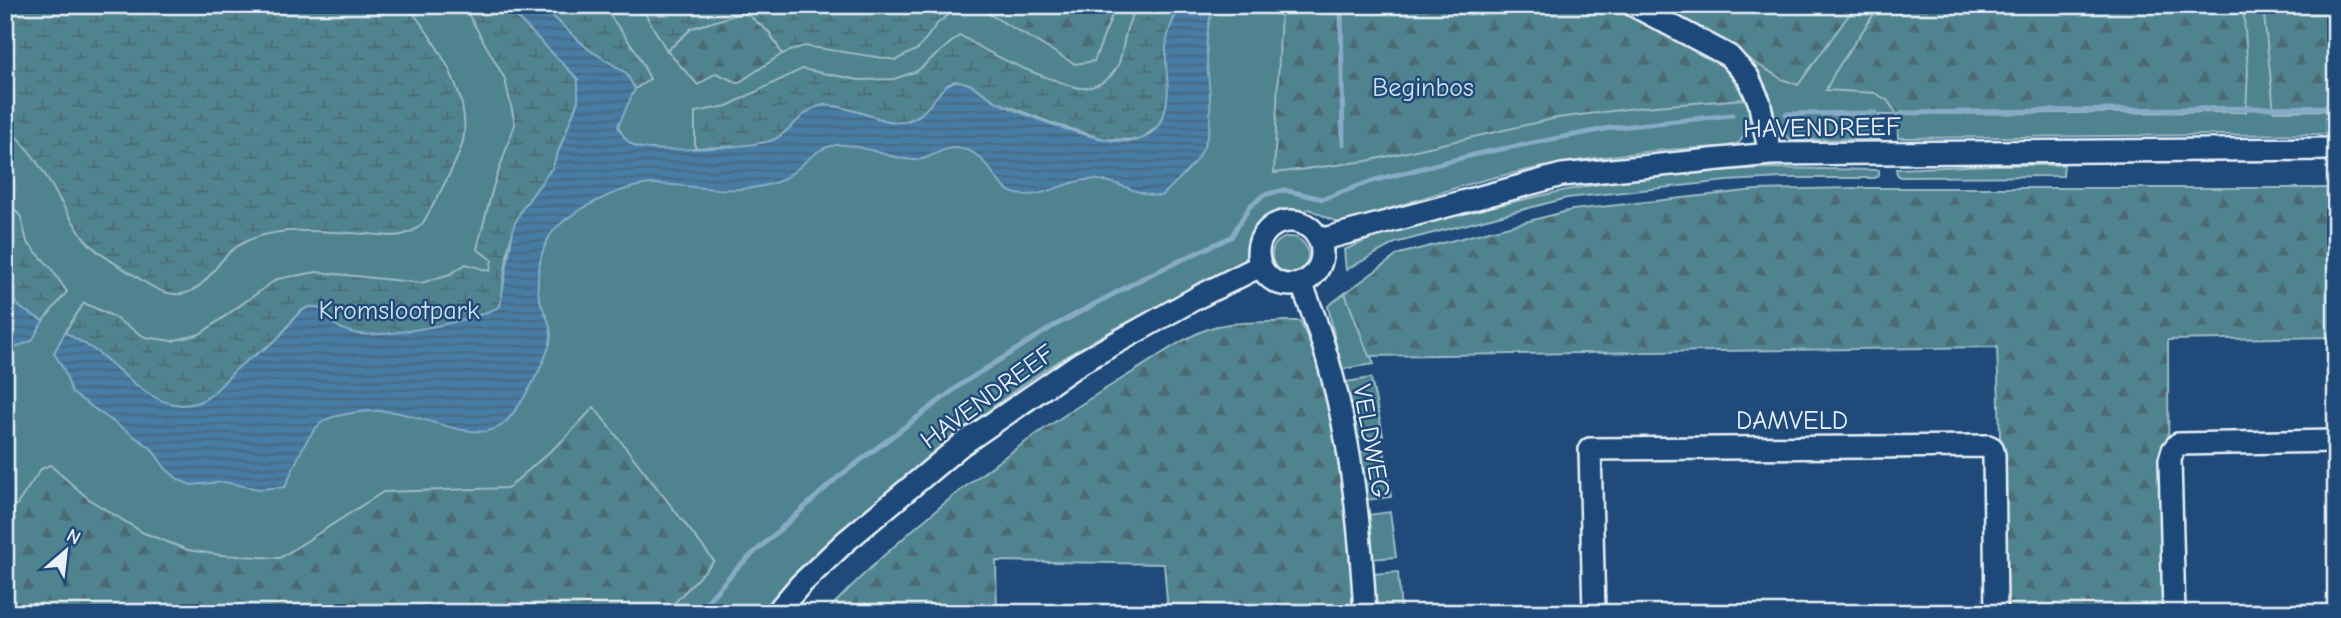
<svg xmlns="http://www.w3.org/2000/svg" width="2341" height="618" font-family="'Comic Neue',sans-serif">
<defs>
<pattern id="forest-firs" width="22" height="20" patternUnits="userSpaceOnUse" patternTransform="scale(1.75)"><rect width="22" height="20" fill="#50838f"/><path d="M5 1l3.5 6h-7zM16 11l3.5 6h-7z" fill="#4c6b73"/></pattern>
<pattern id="wetland-marsh" width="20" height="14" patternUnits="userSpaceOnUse" patternTransform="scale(1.75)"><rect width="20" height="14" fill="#50838f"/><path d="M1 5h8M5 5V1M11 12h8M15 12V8" fill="none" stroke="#4c6b73"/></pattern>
<pattern id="water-rules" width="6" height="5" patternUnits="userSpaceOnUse" patternTransform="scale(1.75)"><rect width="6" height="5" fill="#477ca4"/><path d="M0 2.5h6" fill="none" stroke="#47657c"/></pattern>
</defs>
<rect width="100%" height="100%" fill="#1f4a7a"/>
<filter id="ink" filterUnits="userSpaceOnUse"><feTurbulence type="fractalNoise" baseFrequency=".0143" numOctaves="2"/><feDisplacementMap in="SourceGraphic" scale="14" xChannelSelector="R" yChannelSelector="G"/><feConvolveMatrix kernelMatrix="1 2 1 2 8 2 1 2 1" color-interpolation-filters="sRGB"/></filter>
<g filter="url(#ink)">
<path fill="#50838f" stroke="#9cbac4" stroke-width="2" d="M5,5H2336V134L1898,138L1897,115H1879V139L1791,140L1777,128L1772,116H1749L1748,130L1739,143L1726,147C1646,149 1566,160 1488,179C1439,191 1390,210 1341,224L1309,209L1255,230L1243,265C1181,294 1118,325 1059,361C1021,384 987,412 952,440C885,493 821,549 764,613H5Z
M1993,165H2064L2063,176L1900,177L1897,174L1896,169Z
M1767,168L1879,170V176L1875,178H1783L1727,181L1567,198L1395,243L1346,270L1344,250L1391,230L1566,190L1628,179L1694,172Z
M1272 255a18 18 0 1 1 36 0a18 18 0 1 1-36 0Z
M1345,293L1374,364L1341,369L1328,306Z
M1371,378L1383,435L1357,438L1346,382Z
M1384,449L1391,497L1366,500L1360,452Z
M1390,512L1396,557L1371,559L1367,515Z
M1398,572L1401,613H1375L1373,574Z"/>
<path fill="url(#forest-firs)" stroke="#9cbac4" stroke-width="2" d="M999,5H1116L1094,61L1075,64L989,14Z
M1284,5H1614L1719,62L1736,83L1744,99L1643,107L1557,118L1367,161L1274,173L1281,11Z
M1648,5H1856L1798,85L1782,79L1735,51Z
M1880,5H2243L2248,70L2246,112L1897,114L1887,100L1875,93L1826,90L1835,72Z
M2263,5H2336V110L2274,111Z
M745,12L770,33L782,54L738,83L716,73L698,85L667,51L692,28Z
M1854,188H2336V337L2168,340L2169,613H2006L1997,347L1369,356L1345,293L1399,254L1572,210L1756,190Z
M1286,321H1300C1325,374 1338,432 1346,490C1351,530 1350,572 1355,613H1168L1164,564L996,561L997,613H825C916,518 1021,439 1133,372C1159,356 1188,334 1217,326C1239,321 1264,323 1286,321Z
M594,407L714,561L665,613H5V522L41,469L50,465L90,500L144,533L188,550L221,555L280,558L383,492L508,488L563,440Z"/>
<path fill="url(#wetland-marsh)" stroke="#9cbac4" stroke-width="2" d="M5,5H407C434,39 472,95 463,141C459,161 434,203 423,223C418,228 413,232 405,234C393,238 380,235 368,234C342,233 314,230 288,231C266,233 240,240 225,257C212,271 202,291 181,294C166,296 148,285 137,277C120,266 98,255 85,239C56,202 43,157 5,126Z
M463,5H508L511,11L578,79V101L552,168L522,209L509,244L500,306C481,320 378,340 355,334C349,332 339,328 335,325C328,319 323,305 310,307C296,309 286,331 276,340C265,349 252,356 241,365C222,381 210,407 181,405C147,403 122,371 97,352C87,345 75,339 65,332L84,303L110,315L145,337L172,341L200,334L277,279L317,272L421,283L450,274L466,264L490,271L492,260L477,249L493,187L515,124L505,79Z
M544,5H602L636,51L650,79L635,89L626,73L588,49L548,12Z
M640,5H962L938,23L918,49L896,60L804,46L782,54L770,33L745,12L692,28L667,51Z
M1141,5H1181L1173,20L1166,57L1169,93L1165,111L1158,126L1140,140L1104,139L1057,125L997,102L970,84L954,81C935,101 918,127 888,121C873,117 838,104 825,105C805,108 792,129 776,139C760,148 715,147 695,148V112L727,106L802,69L859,80L894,79L917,71L960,35C992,56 1026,71 1063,83C1069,85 1078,89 1084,88C1099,87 1112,78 1118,65C1126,45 1123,21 1141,5Z
M5,198L21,217L27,242L51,268L67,292L43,321L22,309L5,292Z"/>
<path fill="url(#water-rules)" stroke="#87abc6" stroke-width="2" d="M508,5H544L548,12L588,49L626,73L635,89L618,126C621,133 627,142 635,146C650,154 756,147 773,140C790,133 802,110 820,106C837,103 870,117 888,121C933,131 934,76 962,82C974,84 985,95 995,101C1023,115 1108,149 1138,140C1151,136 1160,126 1164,114C1171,93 1166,77 1166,56C1165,37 1172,21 1181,5H1215C1194,49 1222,105 1204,146C1196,166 1177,180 1162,196C1135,196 1113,176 1085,180C1062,183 1037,201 1013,193C995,186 988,154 963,149C941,144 932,161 914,160C889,159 861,143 836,145C810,148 798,176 774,183C732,196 696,185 655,184C626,184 578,207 557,227C541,242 535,276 539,297C542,310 551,321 551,335C552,353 516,418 499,427C474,442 422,416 394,412C377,410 359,411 342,415C336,416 326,418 321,423C304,438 295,466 285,487L259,489L223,482L191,485L179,480L166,469L151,448L72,393L64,370L54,353L65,332C75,339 87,345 97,352C122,371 147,403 181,405C210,407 222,381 241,365C253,355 269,348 280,336C288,328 298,309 310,307C323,305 328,319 335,325C339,328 349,332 355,333C378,340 481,320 500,306L514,225L522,209L552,168L578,101V79L511,11Z
M5,292L22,309L43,321L32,341L5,351Z"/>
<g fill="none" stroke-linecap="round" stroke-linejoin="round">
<path stroke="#87abc6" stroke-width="5" d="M1341,5L1343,144
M1902,113L2336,107
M1786,114L1875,113
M697,613L736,569L837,478L963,383L1052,327L1147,276L1231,237L1250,206L1264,195L1284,190L1323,199L1372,181L1481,153L1610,128L1732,115"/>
<defs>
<path id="minor" d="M1633,5L1729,56L1748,77L1759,101L1770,154
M1258 253a32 32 0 1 1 64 0a32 32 0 1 1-64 0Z
M1320,240L1562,175L1770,154L2336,149
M1301,283C1345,388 1359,501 1365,613
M776,613L800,585L845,542L961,445L1080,363L1198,297L1260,266
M1594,613L1590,449L1988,446L1992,448L1994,455L1996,613
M2174,613L2170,460L2173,450L2178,444L2336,441"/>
</defs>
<use href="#minor" stroke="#e8f1f8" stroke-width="26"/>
<use href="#minor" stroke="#1f4a7a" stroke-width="21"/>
</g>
</g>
<g text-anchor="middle" stroke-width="5" stroke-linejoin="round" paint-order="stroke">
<g font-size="26" fill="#d1e0e8" stroke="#1f4a7a">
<text x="1423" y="96">Beginbos</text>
<text x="399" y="319">Kromslootpark</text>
</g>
<g font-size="26" fill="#e8f1f8" stroke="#1f4a7a">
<text transform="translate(1822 127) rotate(-1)" y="9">HAVENDREEF</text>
<text transform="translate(987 396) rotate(-36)" y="9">HAVENDREEF</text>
<text x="1792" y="429">DAMVELD</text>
<text transform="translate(1372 441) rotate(80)" y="9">VELDWEG</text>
</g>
</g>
<rect width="2341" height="618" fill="none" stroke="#1f4a7a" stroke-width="28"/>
<rect x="14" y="14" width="2313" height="590" fill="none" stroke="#e8f1f8" stroke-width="2.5" filter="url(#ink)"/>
<g transform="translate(66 551) rotate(28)" stroke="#1f4a7a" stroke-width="5" paint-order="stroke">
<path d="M0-5L12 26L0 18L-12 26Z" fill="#e8f1f8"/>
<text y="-10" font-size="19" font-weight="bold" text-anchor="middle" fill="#e8f1f8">N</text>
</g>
</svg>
